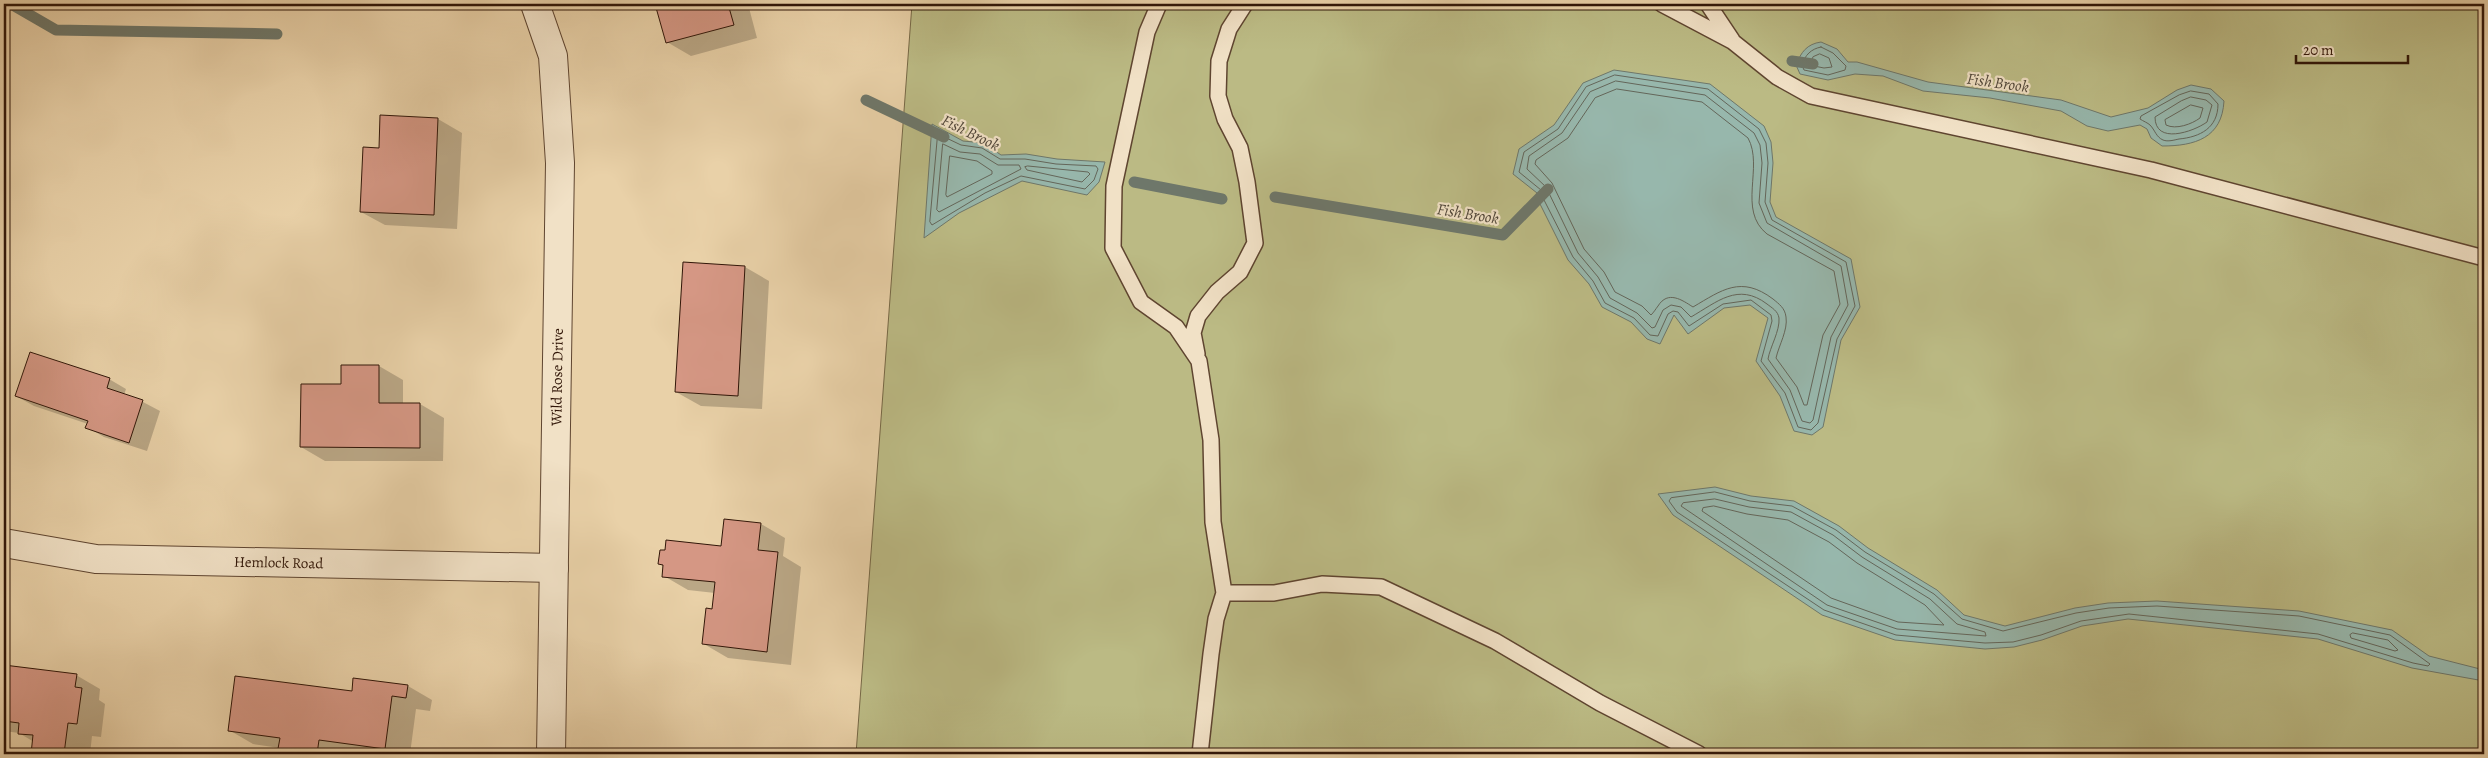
<svg xmlns="http://www.w3.org/2000/svg" width="2488" height="758" font-family="Alegreya,serif">
<rect width="100%" height="100%" fill="#e9d1a8"/>
<filter id="stains"><feTurbulence type="fractalNoise" baseFrequency=".004" numOctaves="4"/><feColorMatrix values="0 0 0 0 .2 0 0 0 0 .09 0 0 0 0 .02 0 0 0 .5 -.17"/></filter>
<radialGradient id="worn" r=".72"><stop offset=".6" stop-color="#630" stop-opacity="0"/><stop offset="1" stop-color="#630" stop-opacity=".3"/></radialGradient>
<path fill="#bbba84" stroke="#766846" d="M912,4H2484V754H856Z"/>
<path fill="#97b7ac" stroke="#6e776a" d="M1821,42L1837,49L1848,62H1857L1928,82L2061,100L2111,117L2148,108L2177,90L2191,85L2211,89L2224,101C2222,138 2195,146 2162,146L2151,138L2147,129L2140,125L2108,131L2087,126L2061,111L1990,98L1923,91L1883,76L1855,74L1828,80L1800,74L1796,65C1801,52 1807,44 1821,42Z
M1614,70L1710,84L1764,126L1771,142L1773,163L1770,202L1776,217L1851,259L1860,307L1841,340L1823,427L1812,435L1794,431L1780,396L1756,361L1768,318L1750,305L1724,308L1688,334L1674,315L1660,344L1647,339L1631,322L1602,307L1589,284L1568,260L1538,200L1537,193L1513,174L1519,149L1554,125L1583,83Z
M932,124L963,141L984,143L1001,155L1026,154L1057,159L1105,162L1099,182L1087,195L1022,181L959,213L924,238Z
M1715,487L1751,496L1794,501L1839,526L1868,548L1937,590L1964,615L2005,626L2075,608L2108,603L2157,601L2299,611L2392,630L2429,656L2484,670V681L2412,668L2318,639L2128,619L2082,626L2042,640L2014,647L1985,649L1895,640L1822,615L1673,515L1658,494Z"/>
<path fill="#0003" d="M657,4H748L757,38L691,56L667,42Z
M438,119L462,133L457,229L385,225L361,212L380,149Z
M684,264L745,267L769,281L762,409L701,406L676,392Z
M343,366H379L403,380V404H420L444,418L443,461H325L301,447L343,386Z
M109,379L126,389L124,395L143,402L160,411L147,451L104,437L87,427L88,424L34,406L16,396Z
M761,524L785,538L783,556L801,567L791,665L728,658L704,644L713,610L715,593L688,590L664,576L665,567L660,564L722,548Z
M4,666L76,675L100,689L99,700L105,704L101,737L92,736L90,754H32L34,742L19,733L4,731Z
M408,686L432,700L430,711L416,709L410,754H279L280,748L253,744L229,730L353,693Z"/>
<g fill="none" stroke-linecap="round" stroke-linejoin="round">
<path stroke="#64665a" stroke-width="1" d="M1821,47L1833,53L1846,66L1845,70L1828,75L1804,70L1802,65C1805,55 1811,49 1821,47Z
M1820,54L1829,58L1832,67L1824,68L1809,65L1813,57Z
M1615,75L1708,89L1759,129L1766,143L1768,163L1765,202L1772,220L1846,262L1855,306L1837,339L1818,423L1811,430L1798,427L1785,393L1761,361L1772,321L1771,315L1751,300L1723,304L1689,326L1678,312L1673,311L1668,314L1658,336L1650,335L1634,318L1605,303L1593,281L1573,257L1543,198L1541,190L1519,172L1524,152L1558,129L1586,87Z
M1616,81L1705,95L1754,133L1760,145L1762,163L1759,203L1767,223L1841,266L1848,305L1831,337L1813,420L1810,423L1802,421L1790,390L1768,359C1770,347 1780,331 1779,318C1778,311 1772,308 1767,304C1738,282 1717,302 1691,317L1681,307L1671,305L1663,310L1655,327L1652,328L1637,313L1610,298L1598,277L1578,253L1546,187L1527,169L1529,156L1562,133L1590,92Z
M1617,89L1702,102L1748,138C1764,167 1737,210 1767,234L1834,271L1840,304L1823,335L1807,405H1804L1797,387L1776,358C1779,345 1788,330 1786,317C1785,308 1779,304 1773,299C1741,275 1722,290 1693,307C1682,300 1668,290 1658,306C1655,310 1654,312 1651,315L1642,306L1615,292L1604,272L1584,249L1552,183L1535,164L1536,160L1568,138L1595,98Z
M2191,91L2209,94L2218,104C2218,128 2200,137 2179,139C2174,140 2168,142 2163,140C2156,137 2155,130 2150,125C2148,123 2143,121 2140,119L2141,116L2179,95Z
M2191,97L2206,100L2212,105L2207,122C2193,132 2155,145 2155,117L2181,101Z
M2191,105L2203,108L2200,118C2192,124 2176,130 2166,125L2165,120Z
M938,134L961,145L982,148L1000,159H1025L1056,164L1096,166L1098,169L1094,180L1085,189L1021,176L985,193L932,225L930,222Z
M943,144L960,152L980,154L998,165H1019L1021,169L939,212L937,210Z
M950,156L977,161L992,171V174L947,197L946,195Z
M1028,166L1088,172L1090,174L1082,182L1027,170L1025,167Z
M1715,492L1750,501L1792,506L1836,530L1865,552L1934,594L1962,619L2003,631L2076,613L2109,608L2157,606L2299,616L2390,635L2430,664L2428,666L2413,663L2318,634L2129,614L2081,621L2041,635L2013,642L1985,643L1896,635L1824,610L1677,512L1669,501L1671,498Z
M1715,499L1749,507L1791,512L1833,535L1862,557L1930,599L1957,624L1985,632L1986,636L1897,629L1827,605L1681,506L1683,503Z
M1714,506L1747,514L1788,520L1829,542L1857,563L1925,605L1944,625L1898,622L1831,598L1702,511L1703,508Z
M2353,633L2388,640L2398,650L2395,651L2351,638L2350,635Z"/>
<path stroke="#6e776a" stroke-width="11" d="M11,4L56,30L277,34
M1792,61L1813,64
M866,100L944,137
M1134,182L1222,199
M1275,197L1503,235L1548,189"/>
</g>
<path fill="#d59784" stroke="#311608" d="M655,4H728L734,25L666,43Z
M380,115L438,118L434,215L360,212L363,147L379,148Z
M683,262L745,266L738,396L675,392Z
M30,352L110,378L107,388L143,400L129,443L85,428L88,421L15,396Z
M341,365H379V403H420V448L300,447L301,384H341Z
M724,519L761,523L758,550L778,552L767,652L702,644L706,608L712,609L715,582L662,577L663,565L658,564L660,550H665L666,540L721,546Z
M4,665L77,674L75,687L82,688L77,724L68,723L64,754H31L33,735L18,734L19,723L4,721Z
M235,676L352,691L353,678L408,685L406,698L392,696L385,749L319,740L317,754H277L280,738L228,731Z"/>
<g fill="none" stroke-linecap="round" stroke-linejoin="round">
<defs>
<path id="service" d="M1159,4L1147,32L1114,186L1113,248L1141,302L1176,327L1199,361L1211,440L1213,522L1224,593L1216,619L1211,654L1200,754
M1662,4L1732,41L1777,77L1811,96L2151,170L2484,258
M1708,4L1732,40
M1197,354L1193,333L1198,316L1217,292L1240,272L1255,243L1247,182L1240,148L1225,119L1218,96L1219,61L1229,29L1245,4
M1224,593H1274L1322,584L1381,587L1495,641L1600,703L1699,754"/>
<g id="minor">
<path d="M535,4L553,56L560,163L551,754"/>
<path id="s1" d="M4,543L96,559L554,568"/>
</g>
</defs>
<use href="#service" stroke="#5f4530" stroke-width="18"/>
<use href="#minor" stroke="#5f4530" stroke-width="30"/>
<use href="#service" stroke="#f1e1c6" stroke-width="15"/>
<use href="#minor" stroke="#f1e1c6" stroke-width="28"/>
</g>
<g text-anchor="middle" stroke-width="4.5" stroke-linejoin="round" paint-order="stroke">
<g font-size="15" fill="#311608" stroke="#f1e1c6">
<text transform="translate(557 377) rotate(-89)" y="5">Wild Rose Drive</text>
<text dy="5" stroke="none"><textPath href="#s1" startOffset="276">Hemlock Road</textPath></text>
</g>
<g font-size="16" font-style="italic" fill="#504639" stroke="#f1e1c6">
<text transform="translate(1998 82) rotate(8)" y="6">Fish Brook</text>
<text transform="translate(971 132) rotate(26)" y="6">Fish Brook</text>
<text transform="translate(1468 213) rotate(9)" y="6">Fish Brook</text>
</g>
</g>
<rect width="2488" height="758" fill="none" stroke="#e9d1a8" stroke-width="20"/>
<rect x="5" y="5" width="2478" height="748" fill="none" stroke="#311608" stroke-width="2.5"/>
<rect x="10" y="10" width="2468" height="738" fill="none" stroke="#311608"/>
<path d="M2296 55v8h112v-8" fill="none" stroke="#311608" stroke-width="2.5"/>
<text x="2303" y="55" font-size="15" fill="#311608" stroke="#f1e1c6" stroke-width="4" paint-order="stroke">20 m</text>
<rect width="100%" height="100%" filter="url(#stains)"/>
<rect width="100%" height="100%" fill="url(#worn)"/>
</svg>
